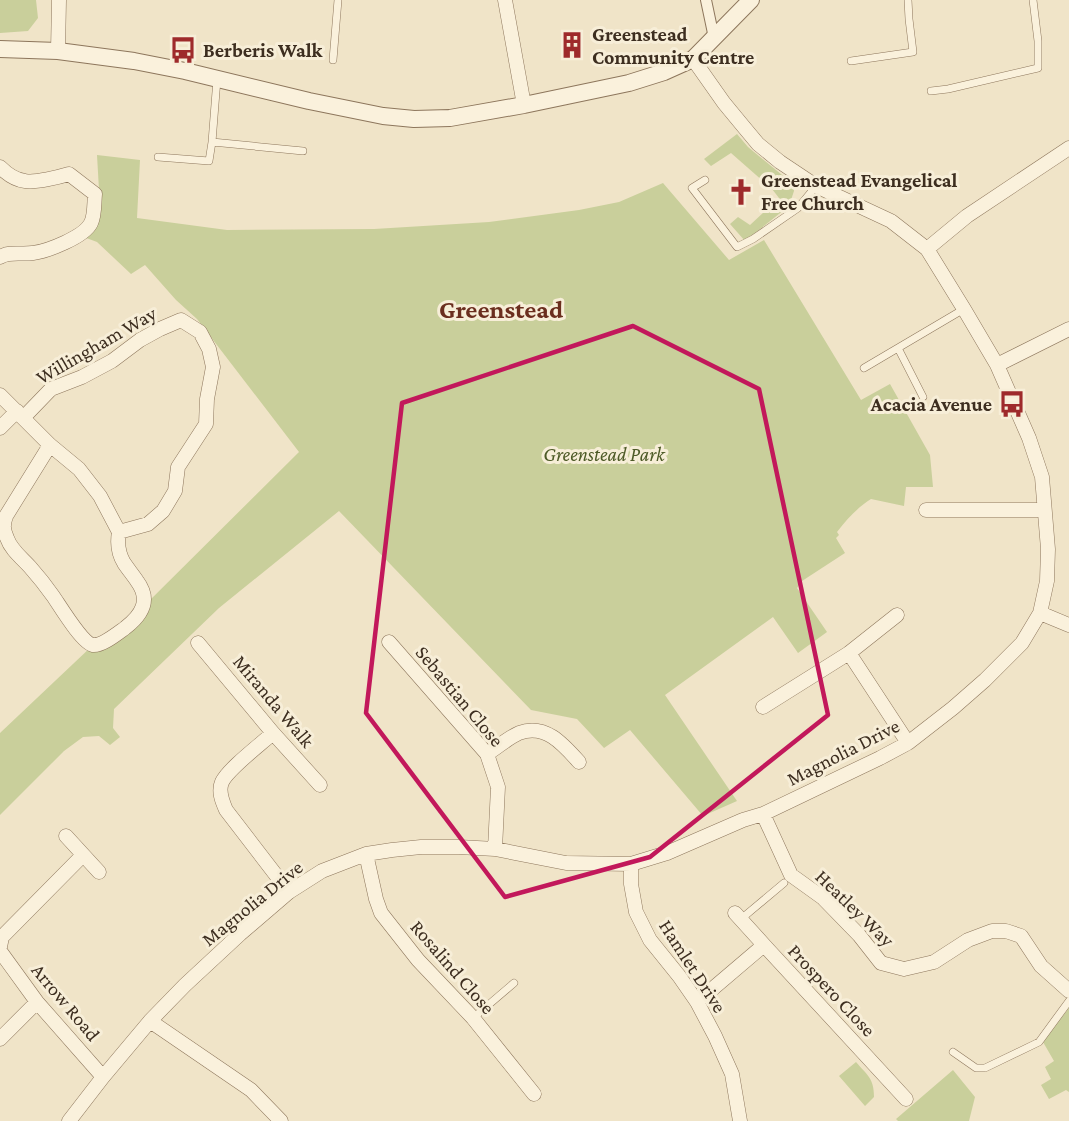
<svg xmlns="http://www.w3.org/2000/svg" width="1069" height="1121" font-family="'Crimson Pro',serif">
<rect width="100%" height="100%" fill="#f0e4c8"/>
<path fill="#c9cf9b" d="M0,0H36L38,18L28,31L0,33Z
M737,134L748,147L793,184L794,191L789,206L745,241L730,224L738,217L750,225L779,198L772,189L731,153L711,166L704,159Z
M97,155L140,160L137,218L227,230L374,229L489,222L579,210L619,202L663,183L729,260L764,240L861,400L890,384L930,455L933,487H906L904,506L871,499C857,508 847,519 837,532L839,535L836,538L845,553L802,581L797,588L827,632L798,653L773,617L665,695L737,801L703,816L630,730L604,748L577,719L531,710L339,511L219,608L114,709L113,728L120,737L110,745L99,736L83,737L64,751L0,815V733L92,646L143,607L299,452L197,319L176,300L145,265L131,274L97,242L81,236L99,190Z
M1069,1008V1092L1066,1090L1049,1099L1041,1085L1051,1079L1045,1067L1054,1061L1043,1042Z
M856,1062C867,1075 874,1078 874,1097L865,1106L839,1076Z
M953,1070L975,1097L969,1121H898L896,1119Z"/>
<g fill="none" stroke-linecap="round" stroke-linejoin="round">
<defs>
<path id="service" d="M333,60L338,0
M851,61L913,52L909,19L908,0
M217,79L212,142L303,151
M931,91L948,89L1038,68V41L1033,0
M158,157L209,161L212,142
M705,180L692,188L737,247L753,239L798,208L816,186
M898,348L923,397
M864,368L964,309
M741,919L784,883
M473,1018L514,983
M953,1052L976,1068H985L1039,1042L1069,1001"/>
<path id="pedestrian" d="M706,0L714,38"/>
<path id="minor" d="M505,0L524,105
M58,51L59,0
M0,167C6,173 16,180 25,181C35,183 59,177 69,174L95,194C94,203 95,215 91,223C84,237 48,251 33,253C22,255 10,251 0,257
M927,249L967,216L1069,148
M997,365L1069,329
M0,395L50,445L79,469L100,496L119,532
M24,417L51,389L82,377L112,361L140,340L160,329L181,320L200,332L209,349L213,367L207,399L206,424L178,467L175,491L163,511L148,524L119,532
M0,428L17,411
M50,445L6,516C3,525 3,529 7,538C11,550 22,558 30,567C38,576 46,586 53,596C60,606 82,643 93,645C102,646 118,633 125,628C142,615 151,600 137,581C133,575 128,569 124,563C118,553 117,543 119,532
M926,510H1044
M1040,613L1069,625
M389,642L487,754L498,787L495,849
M198,643L273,733L320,785
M849,653L908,743
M763,707L849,653L897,615
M273,733C261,744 228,769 222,782C218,791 222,801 226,810L289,892
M487,754C498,747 508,738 519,733C545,723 563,744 579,762
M763,814L791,875L823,898L859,935L881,963L904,969L934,962L968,940L992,931H1006L1021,936L1041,966L1069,991
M66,836L99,872
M366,854L376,899L381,913L418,960L473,1018L534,1094
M631,864V884L636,912L650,940L679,976L697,1002L715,1036L732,1074L740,1121
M735,913L764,945
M0,947L2,937L83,855
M0,951L37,1002L103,1077
M697,1002L764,945L906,1099
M150,1021L251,1090L281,1121
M0,1039L37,1002
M69,1121L103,1077L150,1021L185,985L240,934L289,892L322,871L366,854L392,850L421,847H459L495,849L566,863L631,864L667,853L743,820L763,814L880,758L908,743L953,708L985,680L1022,643L1040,613L1047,581L1048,549L1042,477L1029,438L997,365L964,309L927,249L891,221L816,186L780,162L758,144L743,126L724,103L693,59"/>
<path id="tertiary" d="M0,49L58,51L134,61L185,71L309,101L383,116L414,119L450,118L524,105L629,83L664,72L693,59L751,0"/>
</defs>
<use href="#service" stroke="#8d765c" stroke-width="8"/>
<use href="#pedestrian" stroke="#8d765c" stroke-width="12"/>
<use href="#minor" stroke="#8d765c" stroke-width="15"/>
<use href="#tertiary" stroke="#8d765c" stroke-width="18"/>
<use href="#service" stroke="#faf1dc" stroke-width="7"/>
<use href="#pedestrian" stroke="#faf1dc" stroke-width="10"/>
<use href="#minor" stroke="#faf1dc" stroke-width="14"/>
<use href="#tertiary" stroke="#faf1dc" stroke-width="16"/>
</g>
<path fill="none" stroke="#c2185b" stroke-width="4.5" stroke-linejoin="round" d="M633,326L759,389L828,715L650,857L505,897L366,713L402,403Z"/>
<defs>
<symbol id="building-bare" viewBox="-9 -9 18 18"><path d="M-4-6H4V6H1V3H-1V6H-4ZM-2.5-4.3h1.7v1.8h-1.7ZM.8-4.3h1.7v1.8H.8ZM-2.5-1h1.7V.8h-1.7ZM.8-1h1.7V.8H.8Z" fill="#9e2a2b" stroke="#f7eed8" stroke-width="2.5" paint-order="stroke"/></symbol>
<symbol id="bus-bare" viewBox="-9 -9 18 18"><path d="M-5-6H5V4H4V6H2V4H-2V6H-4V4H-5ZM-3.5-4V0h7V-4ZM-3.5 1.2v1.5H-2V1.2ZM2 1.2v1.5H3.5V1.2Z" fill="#9e2a2b" stroke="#f7eed8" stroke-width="2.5" paint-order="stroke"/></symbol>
<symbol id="church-bare" viewBox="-9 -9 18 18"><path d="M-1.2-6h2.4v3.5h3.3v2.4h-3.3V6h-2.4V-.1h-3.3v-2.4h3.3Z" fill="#9e2a2b" stroke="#f7eed8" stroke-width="2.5" paint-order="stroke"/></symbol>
</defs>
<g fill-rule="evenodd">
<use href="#building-bare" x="553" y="26" width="38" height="38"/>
<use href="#bus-bare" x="164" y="31" width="38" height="38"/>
<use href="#church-bare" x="722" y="173" width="38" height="38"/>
<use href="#bus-bare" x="993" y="385" width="38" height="38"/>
</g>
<g text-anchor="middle" stroke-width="6" stroke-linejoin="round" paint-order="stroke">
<g font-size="20" font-weight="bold" fill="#3d2e20" stroke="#f7eed8" text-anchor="start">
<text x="592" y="41">Greenstead<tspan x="592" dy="23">Community Centre</tspan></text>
<text x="203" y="57">Berberis Walk</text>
<text x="761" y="187">Greenstead Evangelical<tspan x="761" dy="23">Free Church</tspan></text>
<text x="992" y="411" text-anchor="end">Acacia Avenue</text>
</g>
<g font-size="20" fill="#3d2e20" stroke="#f7eed8">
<text transform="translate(96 345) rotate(-30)" y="7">Willingham Way</text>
<text transform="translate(460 696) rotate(50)" y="7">Sebastian Close</text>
<text transform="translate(274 701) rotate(50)" y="7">Miranda Walk</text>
<text transform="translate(843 752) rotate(-27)" y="7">Magnolia Drive</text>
<text transform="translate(252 903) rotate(-39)" y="7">Magnolia Drive</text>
<text transform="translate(855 908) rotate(44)" y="7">Heatley Way</text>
<text transform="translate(693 966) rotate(57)" y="7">Hamlet Drive</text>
<text transform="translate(453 967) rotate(49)" y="7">Rosalind Close</text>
<text transform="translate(832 990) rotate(47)" y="7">Prospero Close</text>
<text transform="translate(66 1002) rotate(50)" y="7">Arrow Road</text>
</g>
<g font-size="20" font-style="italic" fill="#4d5a26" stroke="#f7eed8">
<text x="604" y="461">Greenstead Park</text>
</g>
<g font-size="26" font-weight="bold" fill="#6b2e1e" stroke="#f7eed8">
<text x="501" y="318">Greenstead</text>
</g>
</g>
</svg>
